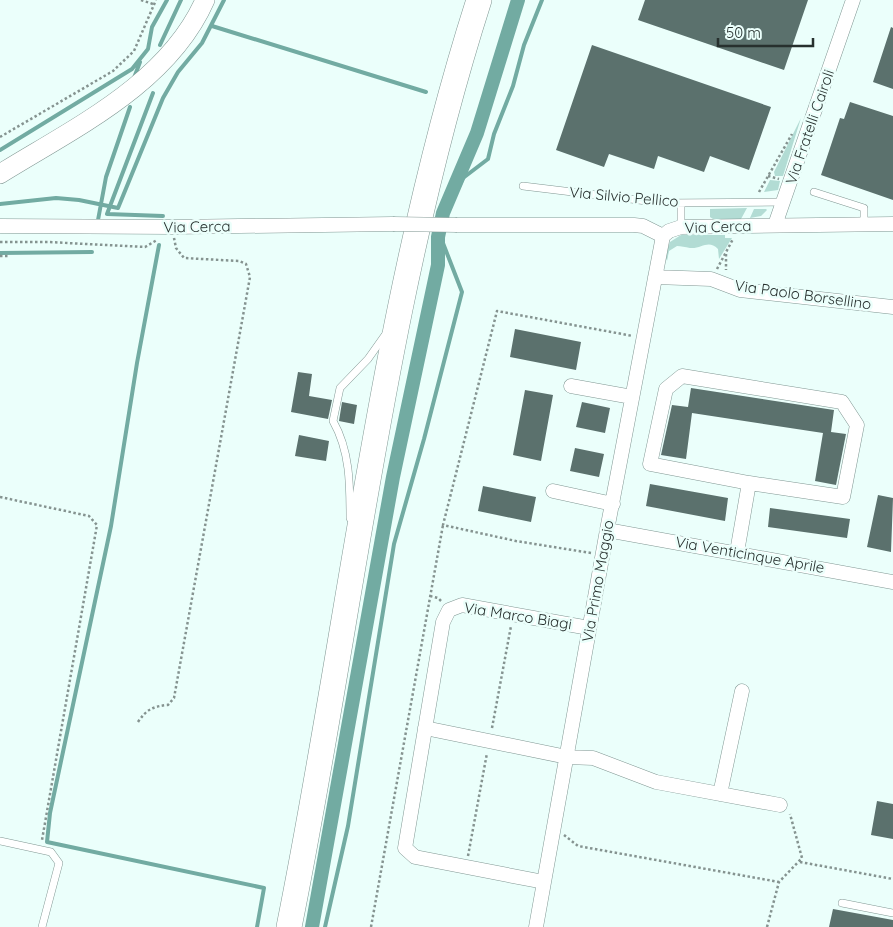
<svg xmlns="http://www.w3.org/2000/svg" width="893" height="927" font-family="Quicksand,sans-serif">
<rect width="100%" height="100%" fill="#ebfffb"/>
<path fill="#b2dcd4" d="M801,118L783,176H775L774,172Z
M770,180L780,181L778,190L764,192Z
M747,208L741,219H713L710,217V209Z
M754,209H766L767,210L761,216L750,218Z
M681,235H725V238H732L719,259L718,249C708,239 702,249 690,248C685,247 681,246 677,246L669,251L667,261L665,256L670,242Z"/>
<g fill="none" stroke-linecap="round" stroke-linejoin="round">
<path stroke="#72aba2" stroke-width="4" d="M212,26L426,92
M160,45L181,0
M134,78L140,62
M153,93L107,214L163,216
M0,150L132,69L148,49L152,27L167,0
M0,204L56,198L79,200L118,208L163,98L178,72L202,43L224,0
M98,220L106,177L130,107
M445,222L448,210L463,178L488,159L494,134L513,86L524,45L542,0
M159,245L137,363L111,526L50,813L47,842L264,888L257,927
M0,253L92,252
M325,927L348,826L394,544L424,439L462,292L441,238L444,229"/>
<path stroke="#72aba2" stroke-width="14" d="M312,927L393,477L438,265V237L443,213L477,133L518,0"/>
</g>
<path fill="#5b716d" d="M645,0H808L784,70L638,20Z
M891,27L893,28V89L873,82Z
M592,45L771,107L749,170L710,156L704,172L658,156L654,169L609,154L604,167L556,150Z
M850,102L893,116V200L821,175L840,118L844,119Z
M515,329L581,342L576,370L510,357Z
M298,372L312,374L309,396L332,400L328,419L291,412Z
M691,388L834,410L831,432L846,434L836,485L815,481L823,433L692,413L686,459L661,455L672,405L688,407Z
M525,390L553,395L541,461L513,455Z
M342,402L357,405L354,424L339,421Z
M582,402L610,408L605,433L576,427Z
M299,435L329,441L326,461L295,456Z
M575,448L604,454L599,477L570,471Z
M650,484L728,498L725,521L646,506Z
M483,486L536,497L531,522L478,511Z
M878,495L893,498L891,552L867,547Z
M770,508L850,519L847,538L768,527Z
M877,801L893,804V839L871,835Z
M833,909L893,920V927H829Z"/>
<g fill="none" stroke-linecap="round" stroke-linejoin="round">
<defs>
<path id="lane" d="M523,186L663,203L784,202
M814,192L864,208V224
M681,227V203
M350,518C350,484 350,451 333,421L340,388L368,359L385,335
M0,841L51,852L59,863L42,927
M842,903L893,913"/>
<path id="street" d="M457,225H634L643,226L663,236
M775,225L853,0
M0,226L173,227L393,224
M663,236L669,231L681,227L893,224
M655,277L711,279L740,290L893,307
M571,386L632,397
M553,491L613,504
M607,530L893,582
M737,552L749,483L650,464L666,389L682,376L842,402L857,425L843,497L749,483
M425,728L567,757L593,758L656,782L780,805
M720,794L742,691
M544,882L415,857L405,848L443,622L449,610L462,605L589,628
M536,927L607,530L663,236"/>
<path id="secondary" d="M0,174C74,128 168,84 205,0"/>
<path id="highway" d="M289,927C351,620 383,299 479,0"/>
</defs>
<use href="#lane" stroke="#819793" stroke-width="8"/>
<use href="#street" stroke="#819793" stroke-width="15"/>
<use href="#secondary" stroke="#819793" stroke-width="20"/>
<use href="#highway" stroke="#819793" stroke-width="26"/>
<path stroke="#859390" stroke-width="2.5" stroke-dasharray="2.5 2.5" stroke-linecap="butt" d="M141,0L153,4
M0,137L113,71L134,51L156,0
M768,176L779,179
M759,192L792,134
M0,242H48L145,247L157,240
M726,254V270
M0,256H8
M717,269L733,239
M0,497L89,516L97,525L42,840
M591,553L516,541L443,525L497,311L633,336
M430,596L438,598L442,602
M138,722C146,710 153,706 168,705L174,698L250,277L246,264L239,261L184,258L176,248L174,238
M492,728L511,626
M564,835L578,846L779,882
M468,856L487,753
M800,862L893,879
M371,927L443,525
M767,927L779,882L802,858L790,814"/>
<use href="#lane" stroke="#fff" stroke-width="7"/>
<use href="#street" stroke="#fff" stroke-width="14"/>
<use href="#secondary" stroke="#fff" stroke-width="19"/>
<use href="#highway" stroke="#fff" stroke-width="25"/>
<defs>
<path id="street-bridge" d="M393,224L457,225"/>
</defs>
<use href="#street-bridge" stroke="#819793" stroke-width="15" stroke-linecap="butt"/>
<use href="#street-bridge" stroke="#fff" stroke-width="14"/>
</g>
<g text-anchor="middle" stroke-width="5" stroke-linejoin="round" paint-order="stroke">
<g font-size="15" fill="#27302e" stroke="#ebfffb">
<text transform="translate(810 127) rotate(-71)" y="5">Via Fratelli Cairoli</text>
<text transform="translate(624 197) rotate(5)" y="5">Via Silvio Pellico</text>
<text transform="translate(197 227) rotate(-1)" y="5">Via Cerca</text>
<text transform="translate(718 227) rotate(-2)" y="5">Via Cerca</text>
<text transform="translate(803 295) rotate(8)" y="5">Via Paolo Borsellino</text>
<text transform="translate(750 555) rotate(10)" y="5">Via Venticinque Aprile</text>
<text transform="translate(598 581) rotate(-80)" y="5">Via Primo Maggio</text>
<text transform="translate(518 616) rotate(9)" y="5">Via Marco Biagi</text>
</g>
</g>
<path d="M718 38v8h95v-8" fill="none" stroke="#27302e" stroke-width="2.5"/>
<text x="726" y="38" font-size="15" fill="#27302e" stroke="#ebfffb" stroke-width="4" paint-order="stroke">50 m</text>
</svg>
